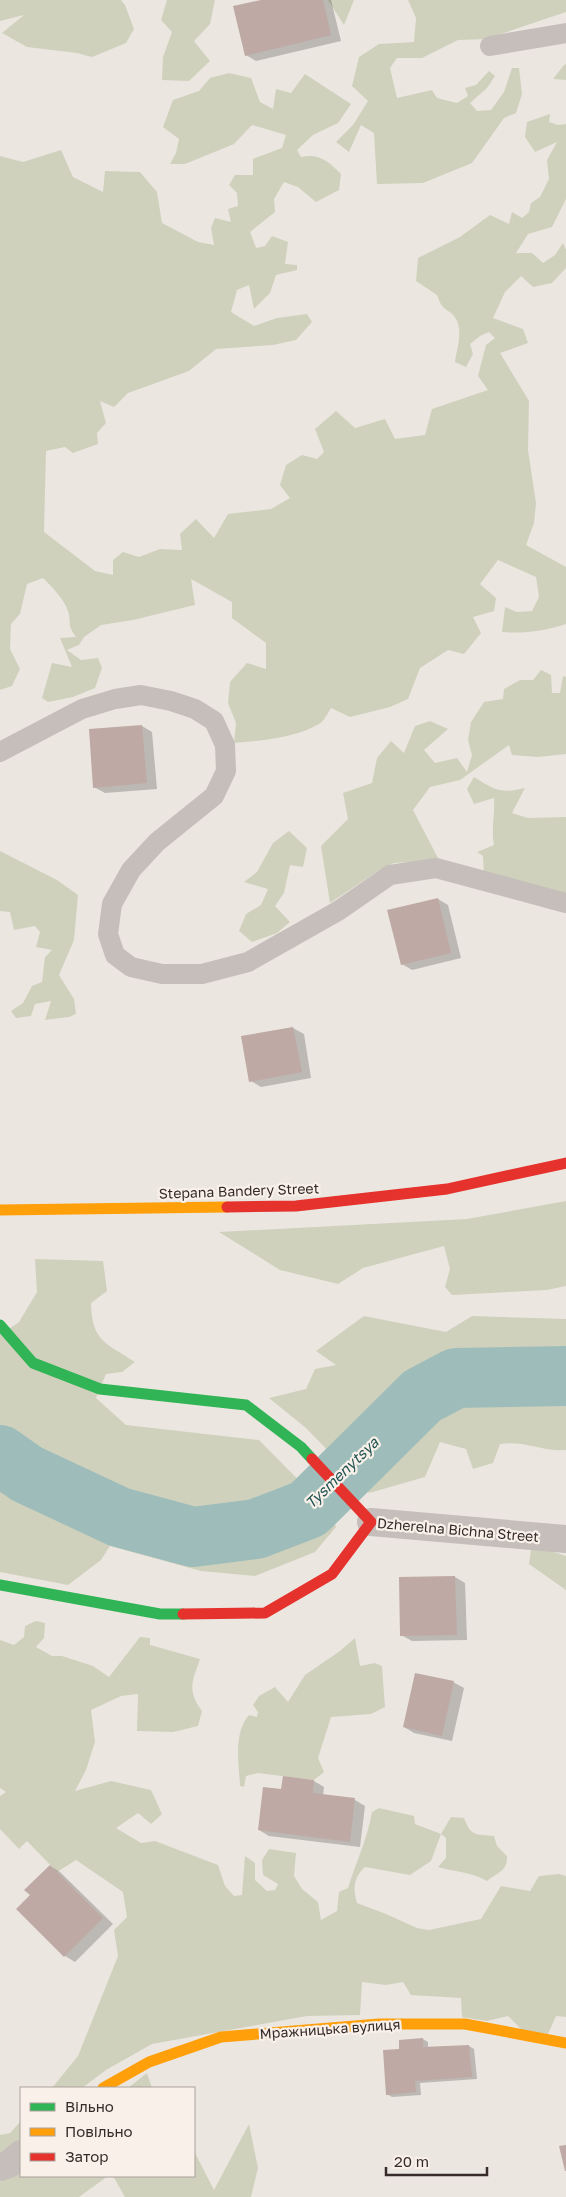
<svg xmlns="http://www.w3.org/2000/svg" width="566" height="2197" font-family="'Golos Text',sans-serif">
<rect width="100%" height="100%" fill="#ece6e1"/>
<path fill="#cfd1bc" d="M0,0H121L125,5L134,29L126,43L92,57L77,53L27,47L2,33L24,15L0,21Z
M167,0H215L210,24L194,41L210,61L189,81L162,80L163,57L172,32L161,20Z
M328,0H354L344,25Z
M408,0H566V12L486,39L458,40L422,58H397L390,68L397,98L432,90L437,98L457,103L468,96L465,88L476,85L489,71L495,76L487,88L470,103L477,111L491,110L504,92L512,68H519L522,94L516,113L504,118L472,163L423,183L377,184L374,133L361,125L349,152L336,142L353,125L368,101L352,86L359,57L379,44L414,42L416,18Z
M566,64V80L553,79L564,65Z
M229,73L251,78L260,102L273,109L276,89L291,93L305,74L351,104L338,123L313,135L297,150L301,157C319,153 328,161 341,174L339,190L316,202L298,187L284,182L274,199L275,212L250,232L256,248L265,246L272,236L288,242L285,264L297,265V270L276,275L270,293L254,309L249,285L237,290L231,312L254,326L277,318L307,314L312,322L296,340L273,345L216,349L189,371L128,393L114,407L100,401L106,423L97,433L98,444L73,453L65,447L46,451L44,532L95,571L113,575V560L123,552L139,557L160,549L182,550L180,534L196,519L214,538L228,514L271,509L290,498L280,485L286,465L302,455L317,459L324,452L315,429L336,411L355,428L385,419L395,439L425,435L432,409L488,390L478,376L486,345L495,338L489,332L480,336L470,344L473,354L466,367L455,362C457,348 463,331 456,319C450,308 443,314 437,295L416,281L418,258L460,237L490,215L509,224L512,212L522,218L529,212L531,203L540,197L549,179L547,160L557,142L535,152L525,137L527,122L550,114L549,122L558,125L566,124V199L552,227L528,234L516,253H532L543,263L555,255L563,243L566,250V268L552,283L533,287L521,276L505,292L493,318L523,329L528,343L500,353L529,401L528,450L536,503L534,523L526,545L566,567V624C544,631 524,634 502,632L505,607L517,612L532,611L539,597L536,577L498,560L480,584L496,598L494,611L473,617L481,633L464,654L448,650L420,668L408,699L390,707L350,717L331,708C328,713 324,721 319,724C295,738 261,741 234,743L236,723L228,703L230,682L247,663L266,669V643L232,618V602L191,579L195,605L133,620L101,625L84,637L79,645L67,650L81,660L98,658L102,668L95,688L73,697L48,702L42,698L52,663L72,667L60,638L76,637C66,623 72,624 68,611C64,599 52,587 43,578L27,584L20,614L11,624L10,649L20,669L12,686L0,690V156L23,162L61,150L73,177L103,192L105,171L140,172L157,192L162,223L198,242L214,245L211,228L215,218L231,222L228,209L238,206L237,193L229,185L235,175H253V159L282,148L286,135L252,125L234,144L185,164H170L176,153L179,139L163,127L173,100L199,91L210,78Z
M541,670L551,675L552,693H560L563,676L566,677V754L538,757L512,755L509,745L460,780L430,787L413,810L439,860L394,863L378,871L330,903L321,846L348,819L343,793L372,783L377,758L391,741L404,753L415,726L430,721L448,729L424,750L435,763L457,758L467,772L472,755L468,740L471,722L484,702L503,699L504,689L520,680H533Z
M474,777C495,790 500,794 525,788L512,813L528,818L566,817V898L484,876L483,856L477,852L494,845C491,829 495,815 494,798L474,804L467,789Z
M289,831L307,848L303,867L290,865L284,893L275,906L290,922L277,933L252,942L239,931L246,914L261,905L268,889L244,882L257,872L273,843Z
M0,851L57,880L78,895L74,940L59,975L74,999L76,1014L69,1017L45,1020L51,1001L35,1004L31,1016L16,1018L11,1011L23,1003L32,986L42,982L45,957L52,950L36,947L40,932L35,926L14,930L10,912L0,911Z
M566,1201V1286L547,1290L452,1295L445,1287L450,1269L444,1246L363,1268L338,1284L280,1270L219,1232L467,1219Z
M35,1259L103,1261L107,1291L91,1303C92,1342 106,1343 135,1362L122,1372L106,1374L96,1398L126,1425L259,1440L330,1512L336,1527L315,1552L255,1576L201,1571L110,1546L101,1560L68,1585L0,1572V1335L19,1322L37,1292Z
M364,1316L446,1332L472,1316L566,1319V1450C543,1452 524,1440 500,1444L493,1463L473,1469L466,1449L440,1442L425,1477L369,1493L306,1428L269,1398L306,1389L315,1369L336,1365L316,1351Z
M531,1549L551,1551L566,1556V1590L529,1564Z
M36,1621L45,1623L44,1638L36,1647L52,1656H62L93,1666L109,1677L140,1637L150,1638V1645L200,1659C192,1682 187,1691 202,1711L198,1726L173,1732L137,1731L138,1694L121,1696L91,1710L95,1742L86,1770L75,1791L111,1781L151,1790L162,1814L151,1824L138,1813L116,1828L141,1843L155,1841L218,1865L225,1886L234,1896L242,1895L245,1856L255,1863V1880L267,1891L275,1890L278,1884L263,1875L262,1860L269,1849L296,1853L294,1876L302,1889L318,1902L321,1920L337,1911L339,1892L348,1888C356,1862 367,1840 372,1812L379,1808L414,1816L415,1824L441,1834L451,1817L464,1818C471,1837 476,1834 494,1836L497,1846L507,1856C508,1871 497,1873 487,1881C472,1872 455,1872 438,1867L446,1858V1838L441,1834L431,1861L410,1875L365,1867C353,1878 353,1889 357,1903L386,1914L417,1928L429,1930L481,1919L501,1886L530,1891L539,1876L559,1874L566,1876V2017L556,2016L548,2034L522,2030L508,2016L487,2021L462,2017L461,1998L411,1995L403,1982L386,1985L362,1982L360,2015L307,2016L152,2044L106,2070L82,2088H52L78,2056L118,1956L114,1930L127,1917L123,1892L76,1860L57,1872L27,1841L19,1849L0,1829V1796L6,1792L0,1788V1640L14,1645L24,1637L25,1626Z
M355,1638L360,1666L375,1663L382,1666L385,1707L371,1714L331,1717L318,1758L324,1772L314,1780L258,1773L246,1776L244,1787L240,1786C239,1762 233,1734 249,1715L257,1717L258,1712L253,1705L259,1696L275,1687L288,1702L305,1675L340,1651Z
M147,2073L152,2088H128Z
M21,2121V2144L0,2160V2135L10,2133Z
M249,2124L258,2168L251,2197H125L113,2176H194V2151L214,2190Z
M21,2163V2176H108L79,2197H0V2182Z"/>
<path fill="#0003" d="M267,0H331L341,41L256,61L246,55Z
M142,726L152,732L157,789L105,793L94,787Z
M438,899L448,905L461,958L412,970L402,964Z
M293,1028L304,1034L311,1078L261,1087L251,1081L243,1037Z
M455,1577L465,1583L467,1640L412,1641L401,1635L400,1578Z
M453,1682L464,1688L452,1741L414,1733L404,1727Z
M284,1778L314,1781L324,1787L323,1796L355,1800L365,1806L360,1847L269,1836L259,1830L282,1790Z
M50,1866L60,1872L113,1924L75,1962L65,1956L18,1909L32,1895Z
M423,2039L428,2042V2048L469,2046L474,2049L477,2079L420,2083L421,2095L392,2097L387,2094L401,2050Z"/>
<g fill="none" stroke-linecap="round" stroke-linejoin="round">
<path stroke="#9ebdba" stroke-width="60" d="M0,1455L27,1474L119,1517L193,1537L256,1529L308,1509L422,1396L456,1378L566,1376"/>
</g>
<path fill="#bea9a4" d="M261,0H323L331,35L245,56L233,6Z
M142,725L147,783L93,788L89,729Z
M438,898L451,953L401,965L387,910Z
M293,1027L302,1072L249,1082L241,1036Z
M455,1576L457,1635L400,1636L399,1577Z
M415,1673L454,1681L442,1736L403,1727Z
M283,1776L314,1780L313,1793L355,1798L350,1842L258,1830L263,1787L281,1789Z
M50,1865L103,1918L64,1957L16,1909L30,1895L24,1890Z
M423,2038V2047L469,2045L472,2077L415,2081L416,2092L386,2095L383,2050L399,2049V2040Z
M566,2145V2171H565L559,2146Z"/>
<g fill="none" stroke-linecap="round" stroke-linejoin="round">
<path stroke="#c5beba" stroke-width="20" d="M490,46L566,33
M0,752L82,709L115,699L141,695L171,701L195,709L214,721L225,745L226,771L214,796L157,842L131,870L112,904L108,934L115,955L131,967L162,974H202L248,962L338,911L390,875L436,868L566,903"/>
<path stroke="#c5beba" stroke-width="28" d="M371,1522L566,1539
M0,2167L9,2164L21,2154"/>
<path stroke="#30b455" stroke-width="11" d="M0,1325L33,1363L100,1389L246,1405L301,1447L312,1459
M0,1585L160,1614H183"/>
<path stroke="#ff9f0a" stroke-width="11" d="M0,1210L227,1207
M103,2088L149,2062L221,2037L379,2024H465L566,2043"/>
<path stroke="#e5322d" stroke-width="11" d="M227,1207L296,1206L447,1189L566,1163
M183,1614L265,1613L332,1574L371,1522L312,1459"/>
</g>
<g text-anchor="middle" stroke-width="4.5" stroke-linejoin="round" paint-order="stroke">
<g font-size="14" fill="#362b29" stroke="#f8f0e9">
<text transform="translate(239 1191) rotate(-2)" y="5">Stepana Bandery Street</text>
<text transform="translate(458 1530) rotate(5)" y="5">Dzherelna Bichna Street</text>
<text transform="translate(330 2029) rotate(-4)" y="5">Мражницька вулиця</text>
</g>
<g font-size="15" font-style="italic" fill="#215453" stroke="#f8f0e9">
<text transform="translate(342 1473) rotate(-44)" y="5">Tysmenytsya</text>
</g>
</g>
<rect x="20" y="2087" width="175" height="90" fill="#f8f0e9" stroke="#aaa19c"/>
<rect x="30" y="2103" width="25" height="8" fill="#30b455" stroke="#aaa19c"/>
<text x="65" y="2112" font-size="15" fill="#362b29">Вільно</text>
<rect x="30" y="2128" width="25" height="8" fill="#ff9f0a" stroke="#aaa19c"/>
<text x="65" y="2137" font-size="15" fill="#362b29">Повільно</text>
<rect x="30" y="2153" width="25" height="8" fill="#e5322d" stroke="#aaa19c"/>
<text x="65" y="2162" font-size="15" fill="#362b29">Затор</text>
<path d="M386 2167v8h101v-8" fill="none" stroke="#362b29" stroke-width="2.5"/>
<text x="394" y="2167" font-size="15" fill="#362b29" stroke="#f8f0e9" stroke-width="4" paint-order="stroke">20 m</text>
</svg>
